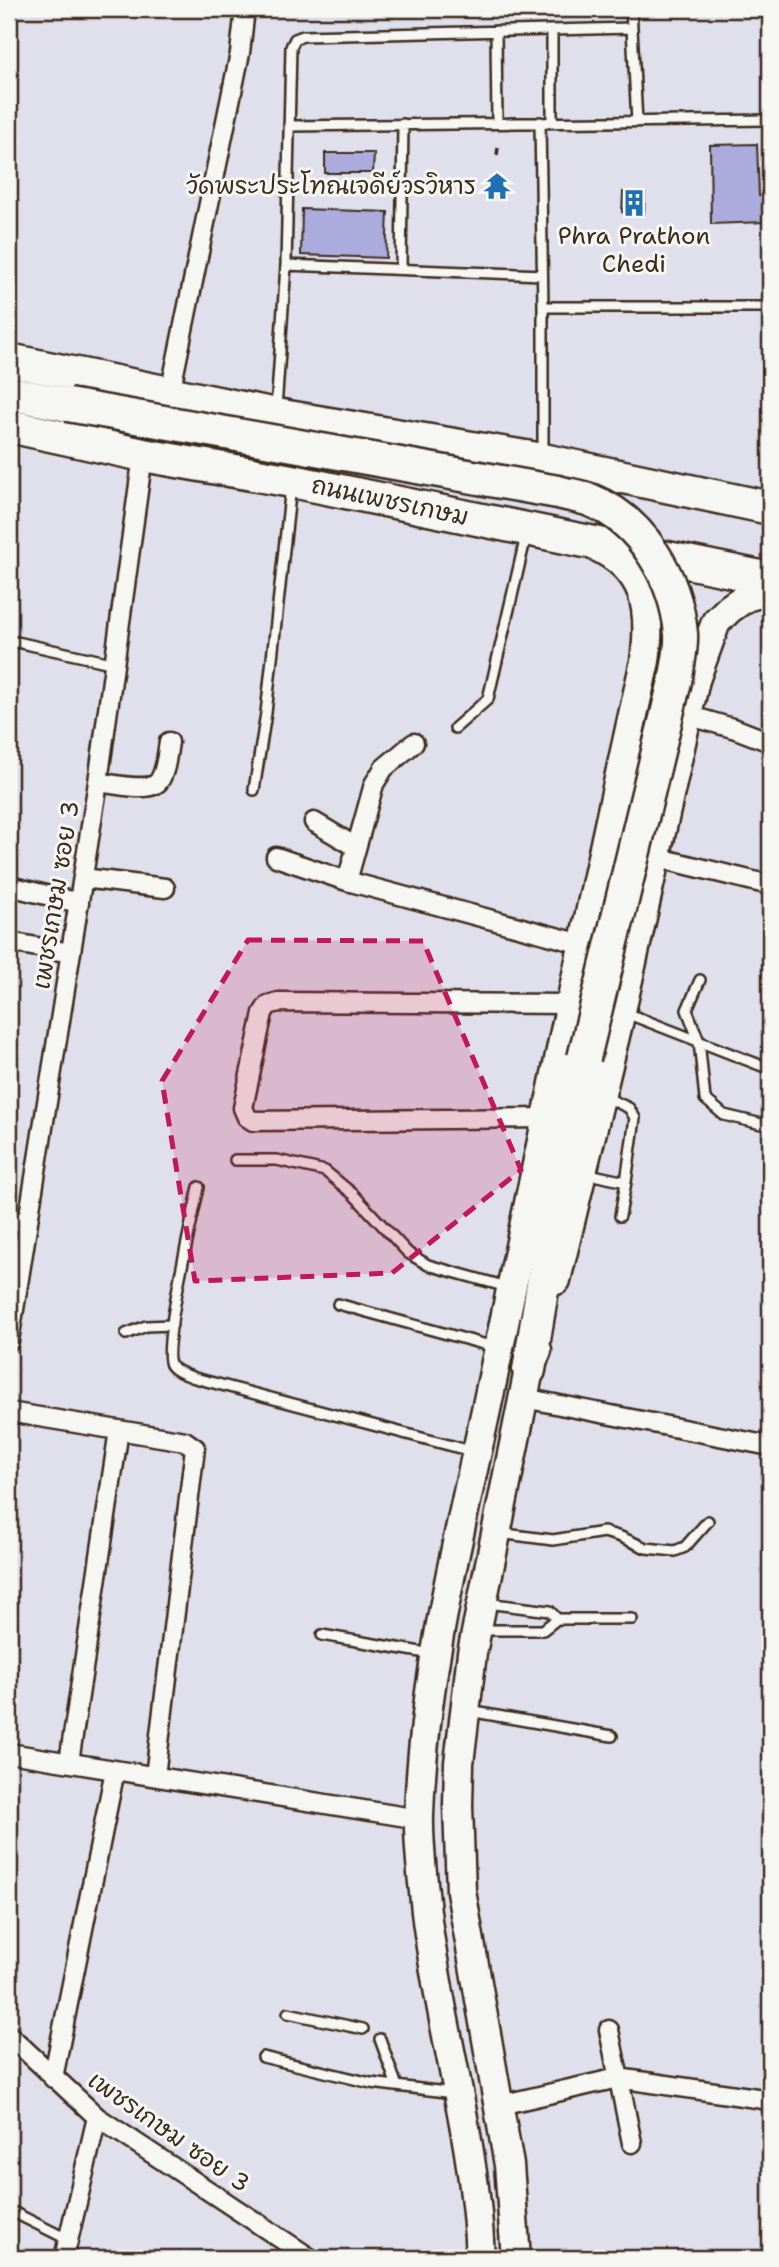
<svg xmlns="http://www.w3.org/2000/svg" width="779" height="2267" font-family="'Shantell Sans','Playpen Sans Thai',sans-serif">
<rect width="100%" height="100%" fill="#e0e0ec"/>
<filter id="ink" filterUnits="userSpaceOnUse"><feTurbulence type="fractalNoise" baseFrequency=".0143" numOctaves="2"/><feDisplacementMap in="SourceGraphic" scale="14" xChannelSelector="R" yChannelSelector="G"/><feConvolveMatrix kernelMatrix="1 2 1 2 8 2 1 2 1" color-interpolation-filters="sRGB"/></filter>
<g filter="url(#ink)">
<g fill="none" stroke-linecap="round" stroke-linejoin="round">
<path stroke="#7392a1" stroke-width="5" d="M9,29L12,9"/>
</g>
<path fill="#abacdd" stroke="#3b2a1e" stroke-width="2" d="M757,144L759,196H765L766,222L711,224L710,145Z
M325,153H374L373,173H325Z
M623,192L645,193L644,214L622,212Z
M302,209L388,212L386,258L301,255Z"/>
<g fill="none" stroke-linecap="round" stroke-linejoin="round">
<defs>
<path id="lane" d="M631,9L637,122
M552,30V122
M496,31L497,123
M540,122L543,307V453
M289,126L770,120
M286,265L542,275
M401,269L403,124
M543,307H770
M276,409L286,265L291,47L295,39L303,36L632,28
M17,642L115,664
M455,728L488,699L526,536
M254,790L266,713L291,486
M700,980L687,1010L699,1041L705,1099L724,1115L770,1126
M626,1013L770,1069
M605,1097L629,1108L635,1118L626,1182
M235,1160H277L325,1171L353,1194L408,1253L428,1265L507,1287
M584,1173L626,1182L620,1216
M199,1187C194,1211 161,1351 171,1365C176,1372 187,1375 195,1378L475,1452
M338,1304L494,1347
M126,1334L146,1326L172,1325
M498,1533L553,1540L604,1532L621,1537L646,1548L675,1551L685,1547L708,1521
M486,1603L550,1611L557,1619
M482,1630H543L557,1619H632
M322,1635L432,1654
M469,1711L612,1736
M288,2013L363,2029
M380,2039L397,2086
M263,2057L371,2083L454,2093
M9,2210L67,2239"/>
<path id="street" d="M170,393L240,53L245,9
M687,715L736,729L770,742
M98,782C112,784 151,793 159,781C166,771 167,754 169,742
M314,822L356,847
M276,857L347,881L582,944
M655,857L770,885
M83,878L165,888
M347,881L374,784L384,768L414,743
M9,886L79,903
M9,942L71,953
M547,1118L253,1121L247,1117L243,1108L263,1013L268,1005L279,1002L569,1004
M9,1221L28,1222
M9,1341L98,782L143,455
M524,1398L770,1446
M9,1412L185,1441L195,1448L155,1776
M9,1753L419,1819
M69,1762L119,1430
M609,2030L632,2143
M9,2035L97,2117L310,2258
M53,2078L115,1770
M500,2105L618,2078L770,2100
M64,2258L97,2117"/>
<path id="primary" d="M556,1280L621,1011L695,680L716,622L729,609L746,597L770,590
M480,2258C476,2141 440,2028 426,1912C423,1879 418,1847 419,1814C424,1664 464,1518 494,1372C543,1135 592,897 645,661C652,608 647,569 593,545
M516,2258L509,2165L461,1891L458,1806L459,1763L472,1653L529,1370L537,1350"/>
<path id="highway" d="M9,360L276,415L543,460L770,508
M9,393L68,405
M9,426L143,455L292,481L770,579
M529,1370L556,1205L584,1058"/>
</defs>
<use href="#lane" stroke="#3b2a1e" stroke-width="14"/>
<use href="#street" stroke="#3b2a1e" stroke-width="23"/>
<use href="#primary" stroke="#3b2a1e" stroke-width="33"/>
<use href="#highway" stroke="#3b2a1e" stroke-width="37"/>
<path stroke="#3b2a1e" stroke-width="3.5" stroke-dasharray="7 5" stroke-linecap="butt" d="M497,155L498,148"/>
<use href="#lane" stroke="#f6f6f2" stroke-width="9"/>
<use href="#street" stroke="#f6f6f2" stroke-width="18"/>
<use href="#primary" stroke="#f6f6f2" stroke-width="28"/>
<use href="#highway" stroke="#f6f6f2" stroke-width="32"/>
<defs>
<path id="highway-bridge" d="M68,405L558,492C568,495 580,496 590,500C643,521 676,579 681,634C682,648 678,663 676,677L584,1058"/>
</defs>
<use href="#highway-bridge" stroke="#3b2a1e" stroke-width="37" stroke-linecap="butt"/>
<use href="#highway-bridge" stroke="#f6f6f2" stroke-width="32"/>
</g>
</g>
<path fill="#c2185b" fill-opacity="0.2" stroke="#c2185b" stroke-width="5" stroke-dasharray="14 9" stroke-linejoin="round" d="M248,940L423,941L521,1170L392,1273L195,1281L162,1081Z"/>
<defs>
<symbol id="temple-bare" viewBox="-9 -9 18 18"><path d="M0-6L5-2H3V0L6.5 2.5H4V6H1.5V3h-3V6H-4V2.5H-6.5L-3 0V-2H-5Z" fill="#1f6fb2" stroke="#f6f6f2" stroke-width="2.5" paint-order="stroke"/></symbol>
<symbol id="building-bare" viewBox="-9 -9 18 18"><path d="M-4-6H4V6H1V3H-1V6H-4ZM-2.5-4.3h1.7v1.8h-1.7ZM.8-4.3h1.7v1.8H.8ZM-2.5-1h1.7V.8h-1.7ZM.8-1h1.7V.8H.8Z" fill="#1f6fb2" stroke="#f6f6f2" stroke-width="2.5" paint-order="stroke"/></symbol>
</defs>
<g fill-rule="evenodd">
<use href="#temple-bare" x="478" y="167" width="38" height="38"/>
<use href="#building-bare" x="615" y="184" width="38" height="38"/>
</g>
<g text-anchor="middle" stroke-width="6" stroke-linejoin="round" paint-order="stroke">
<g font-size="24" fill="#3b2a1e" stroke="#f6f6f2" text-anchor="end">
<text x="476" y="194">วัดพระประโทณเจดีย์วรวิหาร</text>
<text x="634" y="244" text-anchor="middle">Phra Prathon<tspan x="634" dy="28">Chedi</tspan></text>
</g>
<g font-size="24" fill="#3b2a1e" stroke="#f6f6f2">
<text transform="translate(390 501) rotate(12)" y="8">ถนนเพชรเกษม</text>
<text transform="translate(56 895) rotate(-81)" y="8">เพชรเกษม ซอย 3</text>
<text transform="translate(169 2132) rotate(35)" y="8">เพชรเกษม ซอย 3</text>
</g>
</g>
<rect width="779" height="2267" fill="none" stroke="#f6f6f2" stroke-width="35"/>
<rect x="18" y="18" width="744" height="2232" fill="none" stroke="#3b2a1e" stroke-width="2.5" filter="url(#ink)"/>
</svg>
